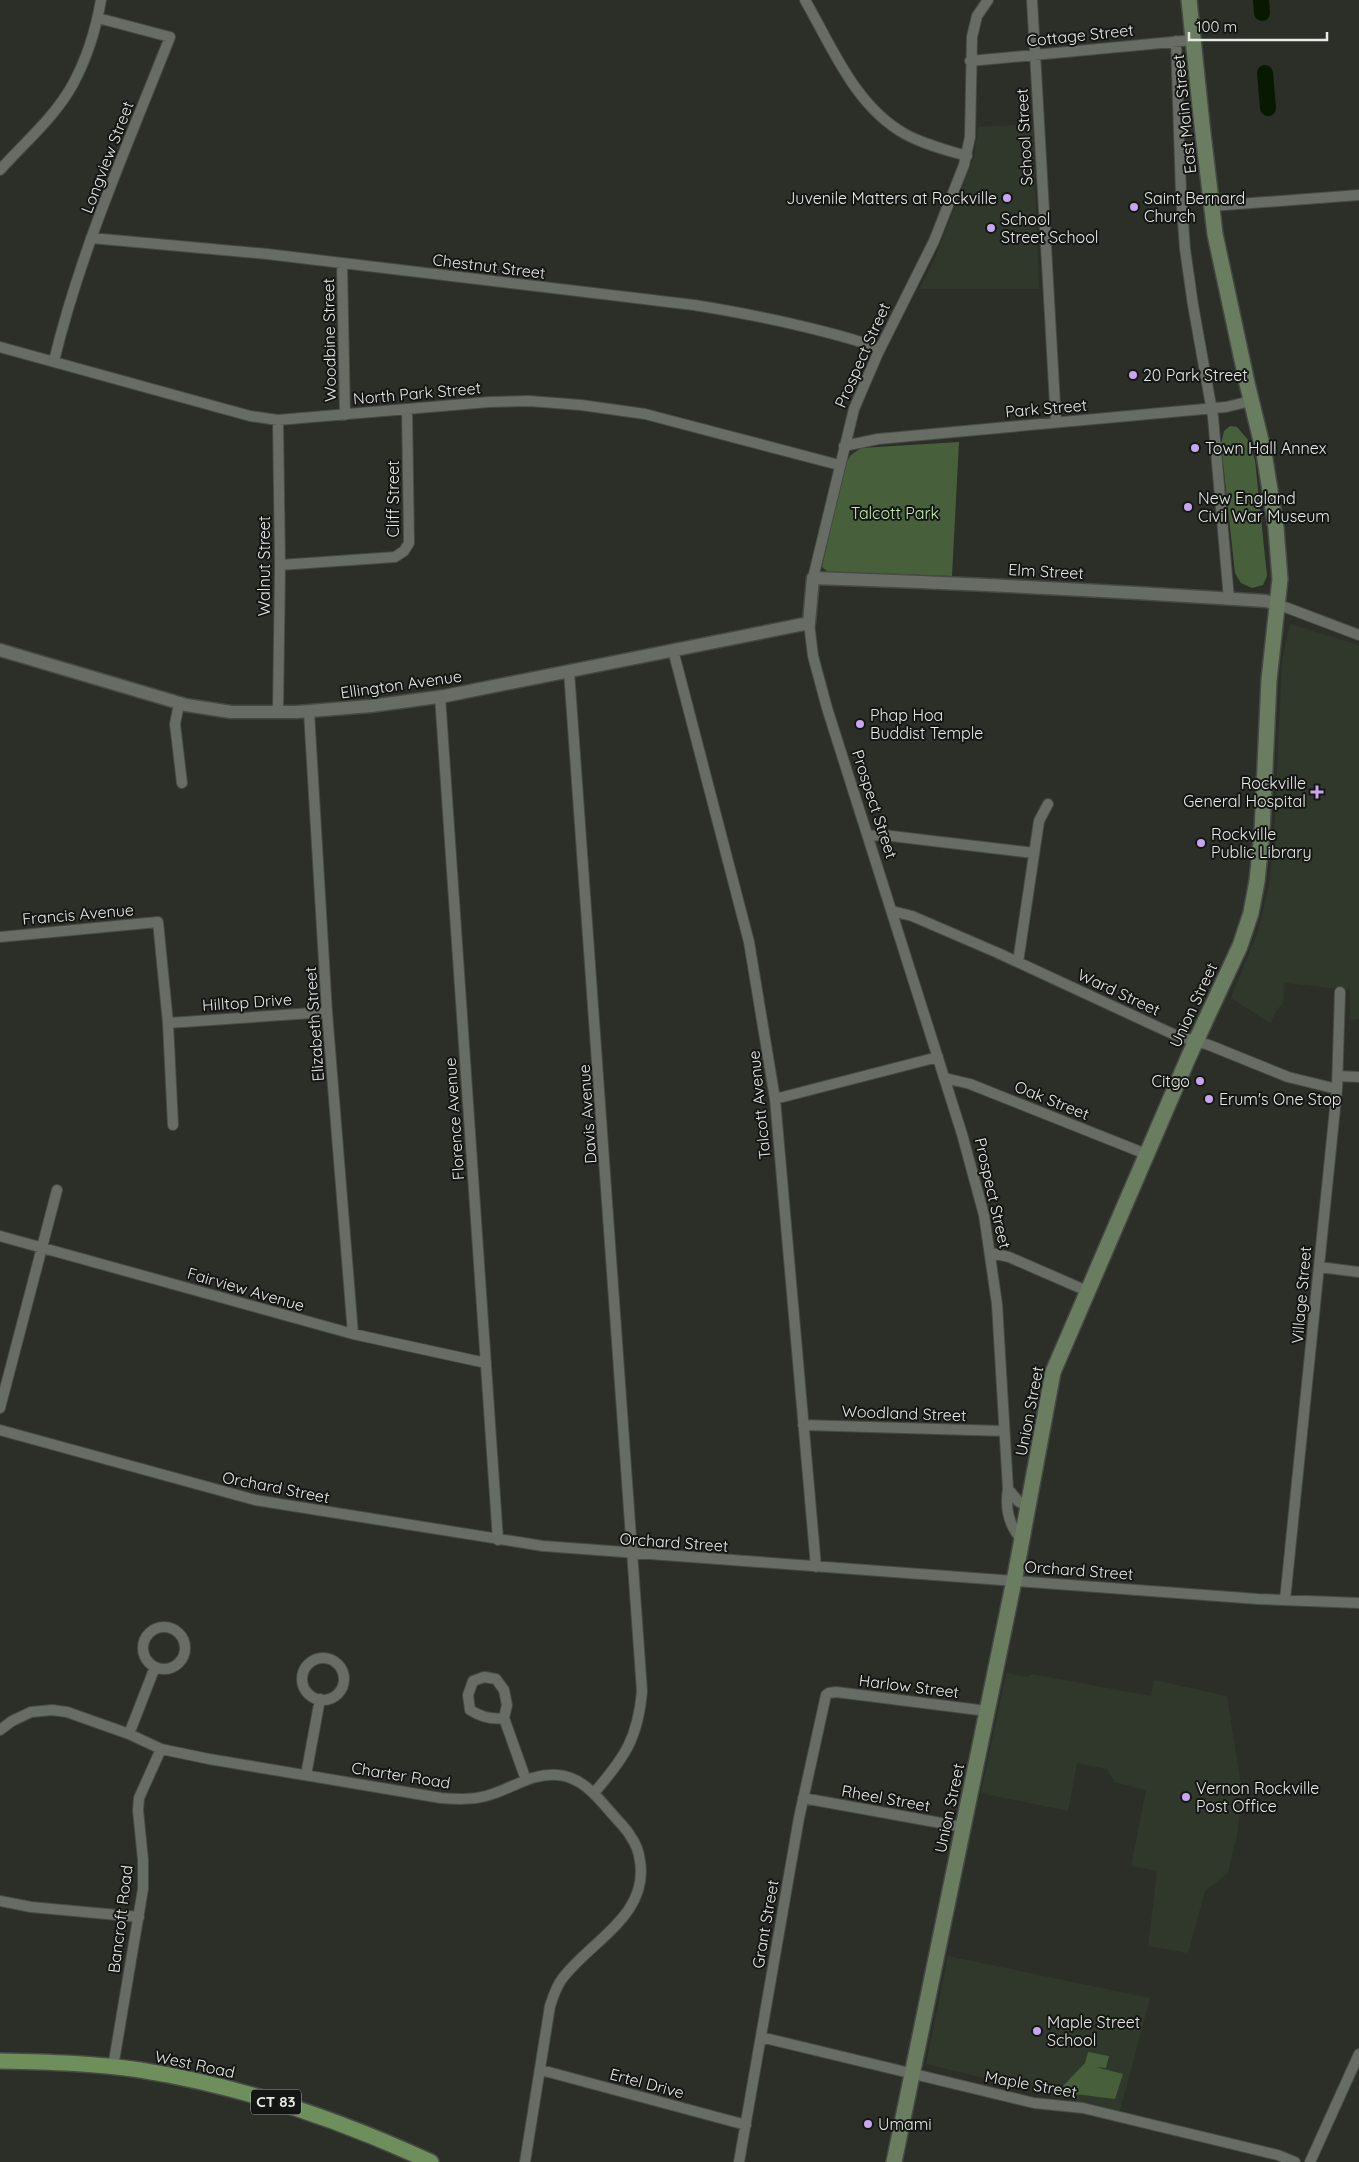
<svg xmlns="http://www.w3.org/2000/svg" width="1359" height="2162" font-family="Quicksand,sans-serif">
<rect width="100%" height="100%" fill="#2b2f28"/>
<path fill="#30382c" d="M1033,124L1039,289H919L933,263L974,157L978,127Z
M1290,624L1359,645V1019L1350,1020V990L1285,983L1283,1003L1276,1011L1270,1023L1231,998L1258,931L1269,886L1274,841L1282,660Z
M1006,1673L1027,1677L1032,1674L1151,1696L1154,1680L1227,1696L1242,1792L1237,1835L1228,1873L1205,1891L1188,1953L1148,1946L1157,1871L1131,1866L1146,1790L1114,1782L1107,1769L1077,1763L1068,1811L981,1793Z
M948,1956L1150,1998L1120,2111L926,2064Z"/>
<path fill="#485f3c" d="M1230,426L1237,427L1249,441L1255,460L1267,576L1263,585L1252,588L1241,583L1235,573L1221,444L1224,431Z
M959,442L952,576L828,572L822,567L845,464L851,455L861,448Z
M1088,2052L1109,2056L1106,2068L1096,2067L1123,2074L1115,2099L1067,2093L1063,2086L1085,2063Z"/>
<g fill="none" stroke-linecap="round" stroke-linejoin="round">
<path stroke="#071a00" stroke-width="16" d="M1261,0L1262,13
M1265,73L1268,108"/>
<defs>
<path id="minor" d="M805,0C832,47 855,106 905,134C923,144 946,150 967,156
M1032,0L1056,422
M1176,41L1181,193L1185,249L1193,305L1213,417L1229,599
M970,61L1193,40
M0,170C24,143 55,117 73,84C87,58 96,29 101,0
M1212,206L1359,195
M91,238L267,254L694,305C756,315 820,328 880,348
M342,264L345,415
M0,347L250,416L278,420L489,402L529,401L581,405L645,414L839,465
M54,361C81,249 128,144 170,37L98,18
M844,446L878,439L1226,407L1251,401
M280,565L395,557L404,551L409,543L407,409
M813,578L854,409L878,353L934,241L964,165L970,137L972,37L977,16L988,0
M1277,604L1359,635
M809,623L813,656L827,708L962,1134L984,1215L997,1304L1008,1489C1005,1508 1009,1526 1022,1540
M673,650L749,942L775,1099L816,1567
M569,671L642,1691C638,1739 624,1758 594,1793
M440,696L498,1540
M179,704L175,724L182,783
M278,712L280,565L278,420
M309,712L327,1012L353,1334
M868,836L883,835L1034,853
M892,911L912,916L998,953L1175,1035L1209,1045L1288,1077L1337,1089
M0,937L158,922L168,1023L173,1125
M1018,962L1039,821L1048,804
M168,1023L327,1012
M1338,1076L1359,1077
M945,1078L970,1084L1146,1154
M775,1099L938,1057
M0,1236L353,1334L486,1363
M991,1253L1009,1257L1087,1291
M1319,1267L1359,1272
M0,1408L57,1190
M803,1425L1004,1431
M0,1430L255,1500L543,1546L1258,1599L1359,1603
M1008,1489L1019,1502L1028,1506
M1285,1600L1337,1089L1340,992
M143 1648a21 21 0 1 1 42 0a21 21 0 1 1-42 0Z
M302 1679a21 21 0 1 1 42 0a21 21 0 1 1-42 0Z
M504,1718C491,1720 481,1717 470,1710L468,1695L473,1681L484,1677L496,1679L504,1690L507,1705L504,1718L526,1780
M0,1730L12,1721L31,1712L52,1710L67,1712L129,1734L161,1749L209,1759L441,1798C456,1799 471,1800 486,1796C510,1790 532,1772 558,1775C583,1777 599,1799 614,1816C620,1823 627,1829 631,1837C636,1844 639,1853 640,1861C649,1916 590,1941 562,1979C556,1987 553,1997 550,2006L525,2162
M129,1734L155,1667
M306,1775L320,1699
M803,1798L963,1827
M0,1901L31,1907L139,1917
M761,2037L1034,2103L1083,2108L1278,2155L1295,2162
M113,2067L143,1889V1860L138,1810L139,1798L161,1749
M541,2070L746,2125
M739,2162L799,1818L826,1695L829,1693L836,1692L987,1711
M1310,2162L1359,2054"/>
<path id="tertiary" d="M0,650L186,705L231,712H297L371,706L445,696L809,623L813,578C964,583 1115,591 1266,601L1277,604"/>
<path id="secondary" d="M894,2162L1016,1571L1053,1372L1189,1056L1240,946L1251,913L1257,881L1262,832L1269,680L1280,579L1276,528L1264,453L1247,383L1215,234L1202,125L1189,0"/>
<path id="primary" d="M0,2061C47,2062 93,2063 140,2070C241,2086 338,2119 431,2162"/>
</defs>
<use href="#minor" stroke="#464a44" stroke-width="12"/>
<use href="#tertiary" stroke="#464a44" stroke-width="15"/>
<use href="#secondary" stroke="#464a44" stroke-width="18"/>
<use href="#primary" stroke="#464a44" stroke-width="18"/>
<use href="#minor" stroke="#676c64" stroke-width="10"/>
<use href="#tertiary" stroke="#676c64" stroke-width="12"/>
<use href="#secondary" stroke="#6b7d60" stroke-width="15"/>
<use href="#primary" stroke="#6e8e5c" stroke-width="15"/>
</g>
<g fill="#c8a5ee" stroke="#141613" stroke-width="2">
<circle cx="1007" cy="198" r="5"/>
<circle cx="1134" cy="207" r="5"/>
<circle cx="991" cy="228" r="5"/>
<circle cx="1133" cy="375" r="5"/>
<circle cx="1195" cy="448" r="5"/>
<circle cx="1188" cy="507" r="5"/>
<circle cx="860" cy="724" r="5"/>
<path d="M1314.5 784.5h5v5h5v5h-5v5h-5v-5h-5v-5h5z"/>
<circle cx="1201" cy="843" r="5"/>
<circle cx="1200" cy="1081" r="5"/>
<circle cx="1209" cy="1099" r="5"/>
<circle cx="1186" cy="1797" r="5"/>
<circle cx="1037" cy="2031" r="5"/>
<circle cx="868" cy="2124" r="5"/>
</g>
<g text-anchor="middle" stroke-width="4" stroke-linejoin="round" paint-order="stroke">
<rect fill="#141613" stroke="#a8aaa7" stroke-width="1" x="251" y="2089.5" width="50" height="25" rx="4"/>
<g font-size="15" font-weight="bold" fill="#e7eae6">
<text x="276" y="2107">CT 83</text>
</g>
<g font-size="16" fill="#e7eae6" stroke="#141613">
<text transform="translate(1080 35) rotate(-6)" y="6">Cottage Street</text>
<text transform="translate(1184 114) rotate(-96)" y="6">East Main Street</text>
<text transform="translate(1024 137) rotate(-93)" y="6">School Street</text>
<text transform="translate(107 157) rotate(-69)" y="6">Longview Street</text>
<text transform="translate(489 266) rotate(7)" y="6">Chestnut Street</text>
<text transform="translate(329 340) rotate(-91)" y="6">Woodbine Street</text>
<text transform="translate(862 355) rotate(-66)" y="6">Prospect Street</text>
<text transform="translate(417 393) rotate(-5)" y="6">North Park Street</text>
<text transform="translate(1046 408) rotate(-5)" y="6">Park Street</text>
<text transform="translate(393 499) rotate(-90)" y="6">Cliff Street</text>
<text transform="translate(264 566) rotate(-90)" y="6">Walnut Street</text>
<text transform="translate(1046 571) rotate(3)" y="6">Elm Street</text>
<text transform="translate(401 684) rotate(-8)" y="6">Ellington Avenue</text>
<text transform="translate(875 804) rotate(72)" y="6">Prospect Street</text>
<text transform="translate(78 914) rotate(-5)" y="6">Francis Avenue</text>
<text transform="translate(1119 992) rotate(25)" y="6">Ward Street</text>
<text transform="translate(247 1002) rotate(-4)" y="6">Hilltop Drive</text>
<text transform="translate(1193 1005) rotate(-65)" y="6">Union Street</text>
<text transform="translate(314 1024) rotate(-94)" y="6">Elizabeth Street</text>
<text transform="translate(1052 1100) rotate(22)" y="6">Oak Street</text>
<text transform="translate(759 1105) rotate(-96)" y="6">Talcott Avenue</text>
<text transform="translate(587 1114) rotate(-94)" y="6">Davis Avenue</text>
<text transform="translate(454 1119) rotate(-94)" y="6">Florence Avenue</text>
<text transform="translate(993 1193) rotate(77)" y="6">Prospect Street</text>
<text transform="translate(246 1289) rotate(16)" y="6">Fairview Avenue</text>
<text transform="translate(1301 1295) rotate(-85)" y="6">Village Street</text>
<text transform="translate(1029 1411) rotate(-79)" y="6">Union Street</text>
<text transform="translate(904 1413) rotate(2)" y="6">Woodland Street</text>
<text transform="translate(276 1487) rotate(11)" y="6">Orchard Street</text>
<text transform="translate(674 1542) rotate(4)" y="6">Orchard Street</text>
<text transform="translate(1079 1570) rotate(4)" y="6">Orchard Street</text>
<text transform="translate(909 1686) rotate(7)" y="6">Harlow Street</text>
<text transform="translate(401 1775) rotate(9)" y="6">Charter Road</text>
<text transform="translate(886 1798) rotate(10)" y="6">Rheel Street</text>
<text transform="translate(949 1808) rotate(-78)" y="6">Union Street</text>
<text transform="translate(120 1919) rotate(-83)" y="6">Bancroft Road</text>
<text transform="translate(765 1924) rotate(-80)" y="6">Grant Street</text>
<text transform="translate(195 2064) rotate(12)" y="6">West Road</text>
<text transform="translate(647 2083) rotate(15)" y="6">Ertel Drive</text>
<text transform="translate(1031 2084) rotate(10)" y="6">Maple Street</text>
</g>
<g font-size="16" fill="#e7eae6" stroke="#141613" text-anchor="start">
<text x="997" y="204" text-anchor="end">Juvenile Matters at Rockville</text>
<text x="1144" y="204">Saint Bernard<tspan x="1144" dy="18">Church</tspan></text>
<text x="1001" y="225">School<tspan x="1001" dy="18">Street School</tspan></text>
<text x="1143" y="381">20 Park Street</text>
<text x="1205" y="454">Town Hall Annex</text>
<text x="1198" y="504">New England<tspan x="1198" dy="18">Civil War Museum</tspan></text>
<text x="870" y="721">Phap Hoa<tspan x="870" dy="18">Buddist Temple</tspan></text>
<text x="1306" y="789" text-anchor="end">Rockville<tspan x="1306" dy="18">General Hospital</tspan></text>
<text x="1211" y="840">Rockville<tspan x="1211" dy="18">Public Library</tspan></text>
<text x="1190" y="1087" text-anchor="end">Citgo</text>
<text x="1219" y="1105">Erum's One Stop</text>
<text x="1196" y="1794">Vernon Rockville<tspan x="1196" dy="18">Post Office</tspan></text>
<text x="1047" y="2028">Maple Street<tspan x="1047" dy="18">School</tspan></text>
<text x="878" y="2130">Umami</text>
</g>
<g font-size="16" fill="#c3ebad" stroke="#141613">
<text x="895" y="519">Talcott Park</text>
</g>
</g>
<path d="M1189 32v8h138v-8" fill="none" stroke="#e7eae6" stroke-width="2.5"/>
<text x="1196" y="32" font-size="15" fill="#e7eae6" stroke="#141613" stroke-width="4" paint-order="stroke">100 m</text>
</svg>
